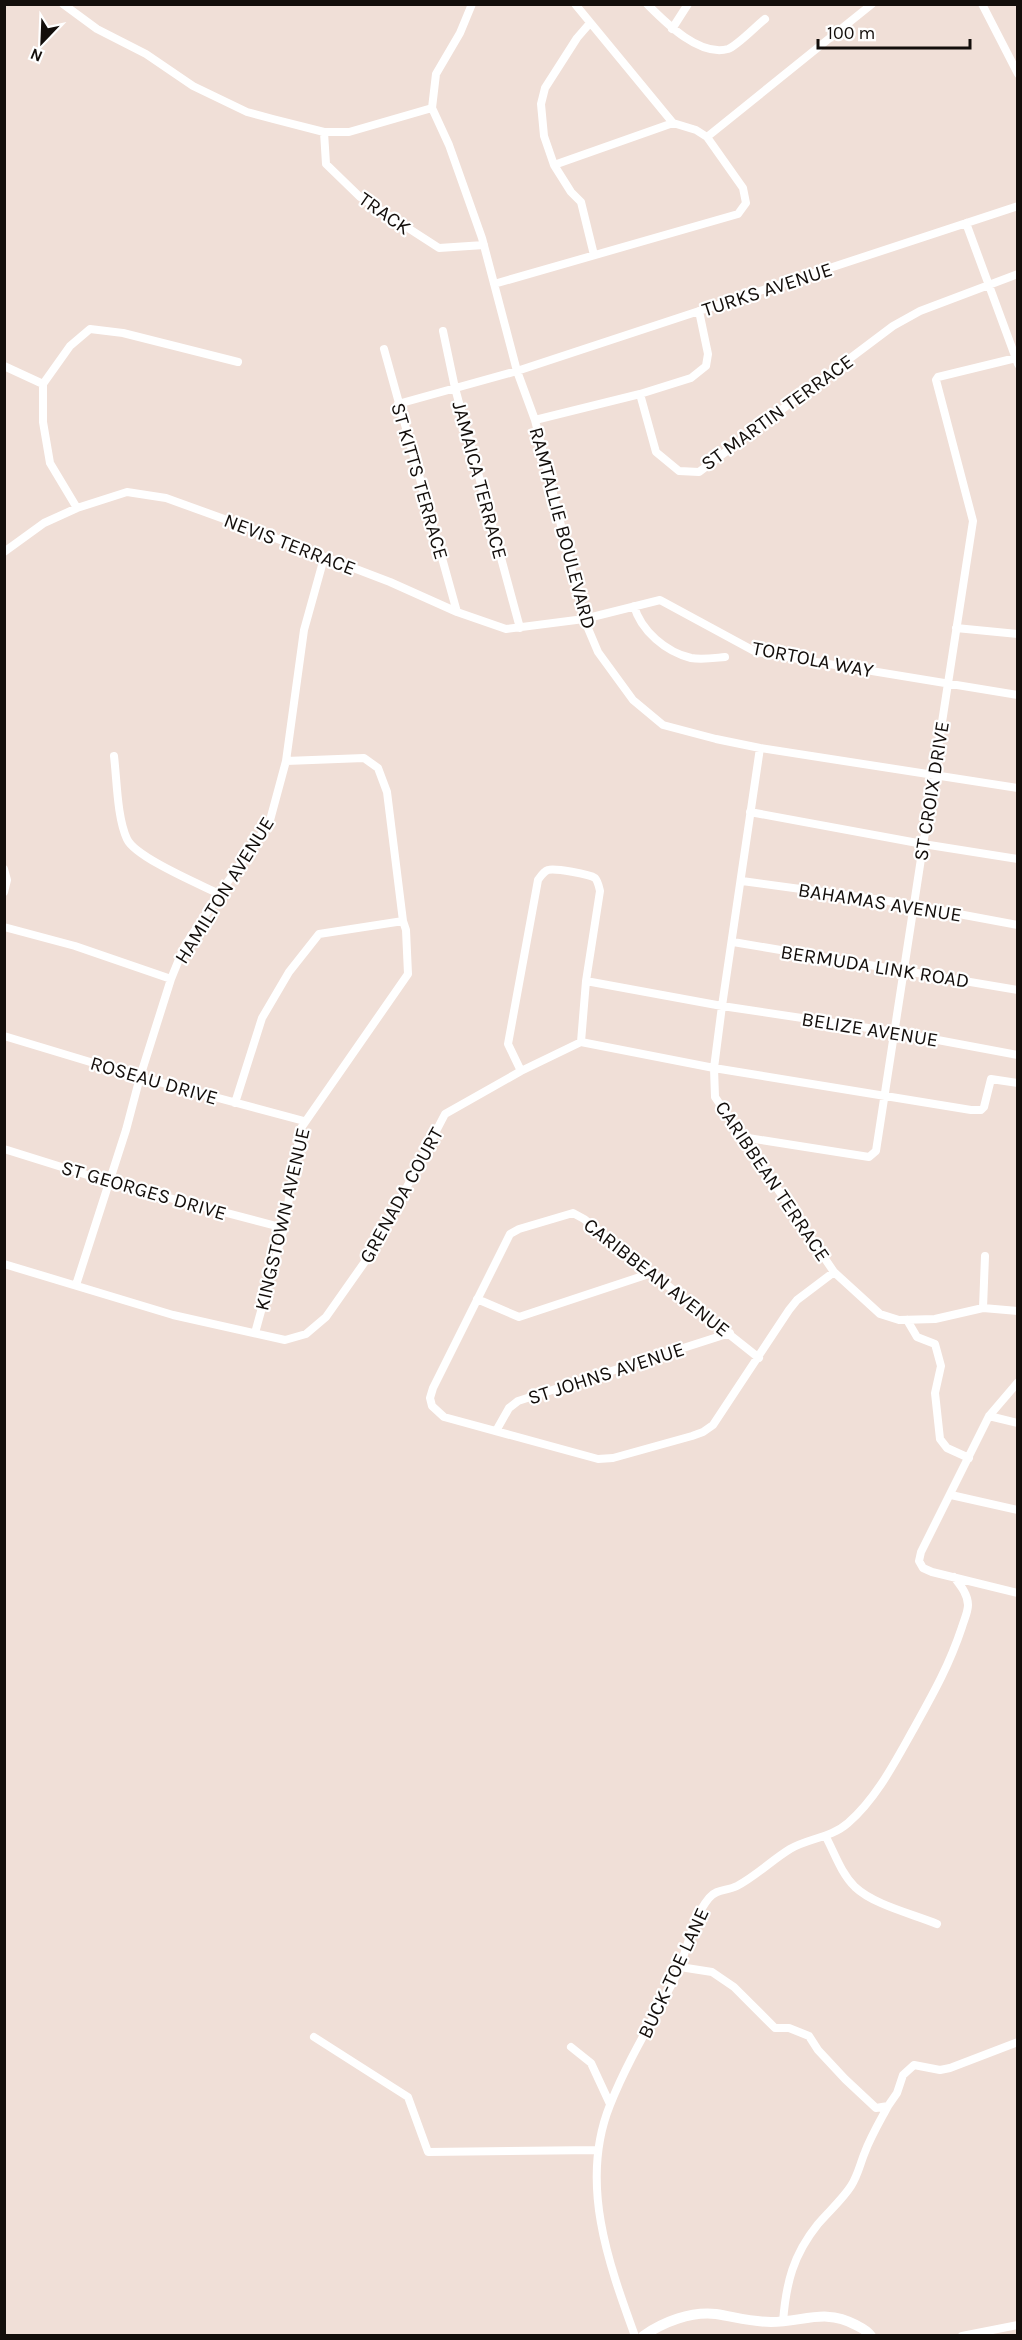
<svg xmlns="http://www.w3.org/2000/svg" width="1022" height="2340" font-family="Karla,sans-serif">
<rect width="100%" height="100%" fill="#f0dfd7"/>
<g fill="none" stroke-linecap="round" stroke-linejoin="round">
<path stroke="#fff" stroke-width="8" d="M63,4L97,29L146,54L193,86L247,112L273,119L324,132H349L432,108
M472,4L460,33L436,74L432,108L449,145L482,238L517,371L535,420L584,619L598,652L633,700L663,725L716,739L760,748L1018,788
M575,4L673,123L696,130L707,137L872,4
M647,4C665,22 699,57 728,49C737,46 756,26 765,19
M982,4L1018,74
M590,23L577,38L545,88L541,104L544,136L554,165L571,192L581,202L594,255
M672,29L688,4
M324,132L326,164L360,197L439,248L484,245
M554,165L673,123
M966,223L1018,364
M494,284L738,214L746,203L743,188L707,137
M443,331L455,388L520,628
M384,349L457,612
M4,366L43,384
M640,394L691,378L706,366L708,354L699,311
M398,404L517,371L1018,206
M535,420L640,394L656,452L679,471L699,472L893,326L920,311L1018,274
M77,508L50,463L43,422V384L70,346L90,329L123,333L238,362
M4,552L44,523L77,508L127,492L166,498L249,528L390,582L457,612L506,629L584,619L660,600L756,652L1018,695
M634,606C641,631 666,652 691,658C702,660 714,658 725,657
M956,628L1018,634
M760,748L722,1006L714,1068L715,1097L834,1272L880,1314L899,1320L935,1319L983,1308L1018,1311
M114,756C117,781 117,817 127,839C135,857 199,884 219,894
M750,812L923,844L1018,859
M4,869L7,880L4,892
M742,881L889,901L1018,925
M4,927L75,946L171,979
M733,942L1018,990
M4,1036L140,1077L304,1121
M581,1042L586,981
M521,1071L508,1044L538,880C541,876 543,872 548,870C555,868 589,874 595,878C598,881 599,887 600,891L586,981L722,1006L895,1032L1018,1055
M235,1103L262,1018L289,972L319,934L403,921
M742,1137L869,1157L876,1151L973,521L936,380L938,377L1016,358
M4,1149L116,1184L284,1228
M4,1264L173,1315L285,1340L306,1334L326,1317L376,1246L445,1114L521,1071L581,1042L714,1068L971,1110H981L984,1107L991,1079L1018,1083
M76,1285L126,1130L140,1077L171,979L184,947L219,894L269,824L286,761L304,630L324,558
M477,1299L519,1317L652,1273
M983,1308L985,1256
M907,1320L917,1337L935,1344L941,1366L935,1393L940,1439L947,1448L969,1458
M255,1333L284,1228L301,1128L408,974L406,930L403,921L387,792L378,768L364,758L286,761
M759,1358L584,1219L573,1213L519,1229L510,1234L433,1388L430,1398L432,1406L444,1417L598,1459L613,1458L692,1436L703,1432L713,1425L789,1310L797,1300L834,1272
M1018,1382L989,1416L921,1552L919,1561L923,1568L932,1572L1018,1593
M989,1416L1018,1423
M496,1431L509,1408L518,1401L730,1333
M951,1495L1018,1510
M826,1837C835,1854 841,1873 855,1887C874,1905 913,1914 937,1924
M680,1967L712,1972L734,1987L775,2028H789L809,2036L818,2050L845,2079L876,2108L888,2106L897,2093L903,2075L914,2065L940,2070L950,2068L1018,2042
M314,2037L408,2097L428,2152L598,2150
M571,2047L591,2063L610,2104
M783,2322C786,2283 793,2255 818,2224C829,2211 842,2200 851,2186C858,2175 860,2164 865,2152C871,2136 880,2121 888,2106
M635,2336C608,2262 579,2182 610,2105C627,2062 651,2023 673,1982C687,1956 690,1921 709,1898C716,1889 727,1891 737,1886C756,1876 772,1860 790,1849C809,1838 831,1838 848,1823C876,1799 895,1762 913,1730C933,1694 949,1666 962,1627C964,1620 968,1612 968,1605C968,1594 960,1585 954,1577
M962,2336L1018,2325"/>
<path stroke="#fff" stroke-width="10" d="M643,2336C663,2322 691,2311 716,2314C735,2317 752,2322 771,2322C803,2322 825,2308 856,2325C862,2328 867,2330 871,2336"/>
</g>
<g text-anchor="middle" stroke-width="4.5" stroke-linejoin="round" paint-order="stroke">
<g font-size="20" fill="#130e0b" stroke="#fff">
<text transform="translate(385 213) rotate(35)" y="7">TRACK</text>
<text transform="translate(767 289) rotate(-18)" y="7">TURKS AVENUE</text>
<text transform="translate(777 412) rotate(-36)" y="7">ST MARTIN TERRACE</text>
<text transform="translate(480 480) rotate(75)" y="7">JAMAICA TERRACE</text>
<text transform="translate(420 481) rotate(74)" y="7">ST KITTS TERRACE</text>
<text transform="translate(563 528) rotate(75)" y="7">RAMTALLIE BOULEVARD</text>
<text transform="translate(290 544) rotate(21)" y="7">NEVIS TERRACE</text>
<text transform="translate(813 659) rotate(11)" y="7">TORTOLA WAY</text>
<text transform="translate(931 791) rotate(-81)" y="7">ST CROIX DRIVE</text>
<text transform="translate(224 890) rotate(-58)" y="7">HAMILTON AVENUE</text>
<text transform="translate(880 902) rotate(9)" y="7">BAHAMAS AVENUE</text>
<text transform="translate(875 966) rotate(9)" y="7">BERMUDA LINK ROAD</text>
<text transform="translate(870 1029) rotate(9)" y="7">BELIZE AVENUE</text>
<text transform="translate(154 1080) rotate(16)" y="7">ROSEAU DRIVE</text>
<text transform="translate(773 1181) rotate(56)" y="7">CARIBBEAN TERRACE</text>
<text transform="translate(144 1190) rotate(16)" y="7">ST GEORGES DRIVE</text>
<text transform="translate(401 1195) rotate(-61)" y="7">GRENADA COURT</text>
<text transform="translate(282 1219) rotate(-77)" y="7">KINGSTOWN AVENUE</text>
<text transform="translate(657 1277) rotate(38)" y="7">CARIBBEAN AVENUE</text>
<text transform="translate(606 1373) rotate(-18)" y="7">ST JOHNS AVENUE</text>
<text transform="translate(673 1973) rotate(-65)" y="7">BUCK-TOE LANE</text>
</g>
</g>
<rect width="1022" height="2340" fill="none" stroke="#130e0b" stroke-width="12"/>
<g transform="translate(42 42) rotate(203)" stroke="#ffffff" stroke-width="4.5" paint-order="stroke">
<path d="M0-4.5L10 22L0 15L-10 22Z" fill="#130e0b"/>
<text y="-9" font-size="16" font-weight="bold" text-anchor="middle" fill="#130e0b">N</text>
</g>
<path d="M818 39v9h152v-9" fill="none" stroke="#130e0b" stroke-width="3"/>
<text x="827" y="39" font-size="18" fill="#130e0b" stroke="#ffffff" stroke-width="4.5" paint-order="stroke">100 m</text>
</svg>
